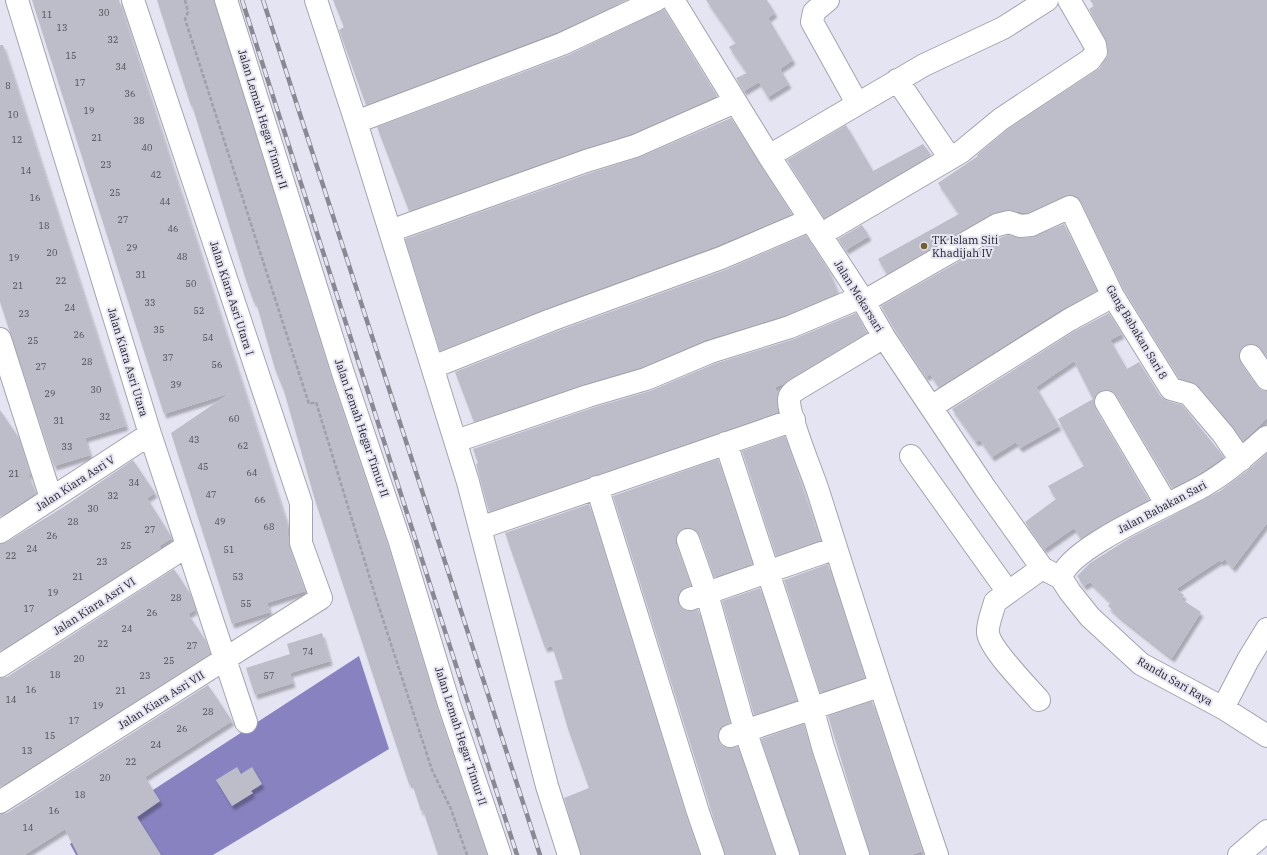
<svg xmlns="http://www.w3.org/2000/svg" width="1267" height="855" font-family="'IBM Plex Serif',serif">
<defs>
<filter id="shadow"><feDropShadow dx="2.5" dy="4.5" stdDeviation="1" flood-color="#0004"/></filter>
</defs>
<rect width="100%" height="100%" fill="#e5e4f2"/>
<path fill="#8883c0" d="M359,656L389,749L213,855H76L70,844Z"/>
<path fill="#bdbdca" filter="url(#shadow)" d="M32,0H119L287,524L289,547L305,591L267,603L270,612L232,624L171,433L230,393L164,414Z
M157,0H214L332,380L388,546L437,708L487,855H438L423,810L421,811L412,783L409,784L315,500L284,391L275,369L256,302L254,303L246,280L192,105L191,106Z
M333,0H627L557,32L366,105L339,30L344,27Z
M706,0H767L775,13L768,18L793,60L780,69L789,84L768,97L759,82L744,91L736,78L747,73L729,47L736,43Z
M1090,0H1267V357L1257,345L1250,344L1244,346L1240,350L1239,357L1241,363L1257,386L1261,390L1267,391V418L1243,441L1199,386L1192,382L1179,378L1124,290L1081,202L1077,197L1071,195L1065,196L1028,213L1006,210L991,214L887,274L878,259L959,214L938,183L978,156L977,155L1008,129L1100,68L1108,55L1107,43L1089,9L1094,6Z
M664,9L717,96L631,134L582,149L409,211L377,127L566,56Z
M0,45H3L126,426L85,438L90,455L54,466L0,302Z
M731,118L792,214L716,246L547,308L440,351L405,239L590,173L640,157Z
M846,125L873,171L923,144L931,155L824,218L787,160Z
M1064,224L1097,291L1062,309L939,387L930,374L926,377L895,330L881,306L1002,237L1008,235L1021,238L1032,237Z
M862,225L869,236L846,250L838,239Z
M806,235L829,271L838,293L786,315L705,340L642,367L584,384L474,422L455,372L555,332L725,270Z
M856,313L867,333L783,384L775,387L777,394L778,412L489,512L476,464L478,463L473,449L592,408L650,391L714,364L794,339Z
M1109,313L1122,334L1110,340L1127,369L1139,362L1160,396L1168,401L1182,405L1224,457L1199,474L1172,488L1117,396L1112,391L1106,390L1100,391L1095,396L1094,403L1095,408L1149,500L1118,516L1081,539L1074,528L1044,549L1025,522L1056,499L1048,486L1084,466L1058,419L1093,399L1074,361L1036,387L1059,426L1020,448L1016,442L992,457L980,440L976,442L952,409L1075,331Z
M0,410L19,438L30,474L28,475L36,493L0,517Z
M785,436L820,540L776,556L742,451Z
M1267,453V523L1233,568L1225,559L1221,562L1220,560L1176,589L1184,595L1181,599L1201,612L1172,658L1120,617L1108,606L1111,602L1090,582L1084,586L1077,576L1090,563L1130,538L1220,491L1248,470Z
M718,459L752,564L714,577L700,536L696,531L691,528H684L678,532L676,538V544L691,586L680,591L678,596V603L682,608L687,611L698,609L730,723L720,728L718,734V740L721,745L727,748L738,747L775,855H725L613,496Z
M133,460L155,493L147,498L172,538L159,546L161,548L0,651V544L7,542L65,506Z
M589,504L686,816L700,855H581L564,798L589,788L568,729L554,681L563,679L552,646L545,648L505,533Z
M828,564L865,678L820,692L784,580Z
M174,569L191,595L195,610L188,614L206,641L210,654L0,787V678L7,677Z
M760,588L797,700L754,715L722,601Z
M322,633L330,661L290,673L293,683L255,695L246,668L290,654L287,644Z
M208,685L232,721L145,777L160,801L137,817L161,855H78L65,829L24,855H0V814L7,813Z
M872,701L922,851L911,855H870L828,716Z
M804,724L811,751L845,855H800L761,739Z
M237,767L241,774L252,767L262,784L251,791L253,793L232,806L216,780Z"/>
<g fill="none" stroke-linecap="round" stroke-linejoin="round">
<defs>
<path id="minor" d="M17,0L150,434L246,722
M226,0L344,376L400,542L449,704L500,855
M316,0L356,122L468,482L547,786L569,855
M673,0L769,156L861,297L884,337L985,488L1042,568L1061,578L1070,592L1090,617L1141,664L1223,708L1267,736
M828,0L814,12L812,22L857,103
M897,80L950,158
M356,122L562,44L656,0
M769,156L924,65L1003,28L1047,0
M390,231L586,161L635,146L735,102
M820,235L961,152L1001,119L1090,60L1096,52L1095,45L1069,0
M863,302L997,225L1009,222L1020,226L1031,225L1070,207L1113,296L1171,389L1189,394L1223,434L1241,460
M884,337L804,385C799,388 790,392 789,399C788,417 813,474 819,494C857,615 896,735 937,855
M0,339L51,498
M1251,356L1267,379
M433,367L551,320L721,258L810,220
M1106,402L1167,505
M931,407L1069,320L1113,296
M456,441L588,396L646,379L710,352L790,327L861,297
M726,443L812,707L823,747L858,855
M911,456L1008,592
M597,487L698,812L713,855
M480,528L794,420
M0,532L150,434
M688,540L707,594L745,730L788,855
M1061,578C1068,547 1175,503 1205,485C1228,472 1247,454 1267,437
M690,599L836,548
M0,666L187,546
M1039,700C1027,686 990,649 988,633C987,624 993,611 995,602L1042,568
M1223,708L1248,660L1267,629
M730,736L879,686
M0,802L321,598L301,543V503L133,0
M1239,855L1267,831"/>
</defs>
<use href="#minor" stroke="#a4a4b0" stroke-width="24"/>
<path stroke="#9f9fa9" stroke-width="2.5" stroke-dasharray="4 2" stroke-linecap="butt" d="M185,0L188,12L185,19L309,404L316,402L376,598L432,770L451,809L467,855"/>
<use href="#minor" stroke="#fff" stroke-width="22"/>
<defs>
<path id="rail" d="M242,0L517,855
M263,0L540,855"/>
</defs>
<use href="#rail" stroke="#8a8993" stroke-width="4.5"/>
<use href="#rail" stroke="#e5e4f2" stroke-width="3" stroke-dasharray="9" stroke-linecap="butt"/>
</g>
<circle fill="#735e2d" stroke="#e5e4f2" stroke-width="1.5" cx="924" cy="246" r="4"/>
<g text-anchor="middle" stroke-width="4" stroke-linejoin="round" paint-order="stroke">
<g font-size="9" fill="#4a4a50">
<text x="104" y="16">30</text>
<text x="47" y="18">11</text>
<text x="62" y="31">13</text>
<text x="113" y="43">32</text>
<text x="71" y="59">15</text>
<text x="121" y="70">34</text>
<text x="80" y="86">17</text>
<text x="8" y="89">8</text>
<text x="130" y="97">36</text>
<text x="89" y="114">19</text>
<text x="13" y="118">10</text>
<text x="139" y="124">38</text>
<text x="97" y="141">21</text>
<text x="17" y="143">12</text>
<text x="147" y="151">40</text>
<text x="106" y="168">23</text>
<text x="26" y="174">14</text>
<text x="156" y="178">42</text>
<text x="115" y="196">25</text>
<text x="35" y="201">16</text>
<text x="165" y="205">44</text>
<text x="123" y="223">27</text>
<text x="44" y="229">18</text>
<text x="173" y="232">46</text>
<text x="132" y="251">29</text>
<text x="52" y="256">20</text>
<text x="182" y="260">48</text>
<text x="14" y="261">19</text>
<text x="141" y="278">31</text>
<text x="61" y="284">22</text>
<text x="191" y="287">50</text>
<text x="18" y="289">21</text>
<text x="150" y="306">33</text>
<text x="70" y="311">24</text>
<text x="199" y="314">52</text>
<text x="24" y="317">23</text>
<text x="159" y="333">35</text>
<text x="79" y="338">26</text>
<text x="208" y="341">54</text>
<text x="33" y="344">25</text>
<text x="168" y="361">37</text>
<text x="87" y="365">28</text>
<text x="217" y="368">56</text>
<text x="41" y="370">27</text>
<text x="176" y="388">39</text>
<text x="96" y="393">30</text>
<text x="50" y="397">29</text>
<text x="105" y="420">32</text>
<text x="234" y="422">60</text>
<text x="59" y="424">31</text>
<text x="194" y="443">43</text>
<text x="243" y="449">62</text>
<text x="67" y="450">33</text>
<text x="203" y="470">45</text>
<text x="252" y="476">64</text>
<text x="14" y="477">21</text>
<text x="134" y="486">34</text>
<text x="211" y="498">47</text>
<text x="113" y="499">32</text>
<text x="260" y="503">66</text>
<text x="93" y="512">30</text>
<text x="73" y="525">28</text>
<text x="220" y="525">49</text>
<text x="269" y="530">68</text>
<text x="150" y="533">27</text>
<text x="52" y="539">26</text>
<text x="126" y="549">25</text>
<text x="32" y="552">24</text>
<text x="229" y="553">51</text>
<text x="11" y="559">22</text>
<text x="102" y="565">23</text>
<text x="78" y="580">21</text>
<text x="238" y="580">53</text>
<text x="53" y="596">19</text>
<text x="176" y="601">28</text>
<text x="246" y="607">55</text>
<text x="29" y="612">17</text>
<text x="152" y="616">26</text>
<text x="127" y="632">24</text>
<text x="103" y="647">22</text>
<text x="192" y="649">27</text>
<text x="308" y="655">74</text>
<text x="79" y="662">20</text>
<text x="169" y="664">25</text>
<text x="55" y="678">18</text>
<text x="145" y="679">23</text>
<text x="269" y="679">57</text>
<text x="31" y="693">16</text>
<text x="121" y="694">21</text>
<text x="11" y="703">14</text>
<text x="98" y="709">19</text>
<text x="208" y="715">28</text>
<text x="74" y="724">17</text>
<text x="182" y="732">26</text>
<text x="50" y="739">15</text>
<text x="156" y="748">24</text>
<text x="27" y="754">13</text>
<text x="131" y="765">22</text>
<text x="105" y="781">20</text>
<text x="80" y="798">18</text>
<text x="54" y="814">16</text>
<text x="28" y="831">14</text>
</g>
<g font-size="11" fill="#232328" stroke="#e5e4f2">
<text transform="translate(263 119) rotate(73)" y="4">Jalan Lemah Hegar Timur II</text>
<text transform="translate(859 296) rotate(58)" y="4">Jalan Mekarsari</text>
<text transform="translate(232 298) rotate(72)" y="4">Jalan Kiara Asri Utara I</text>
<text transform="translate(1137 332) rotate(59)" y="4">Gang Babakan Sari 8</text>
<text transform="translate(128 362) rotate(73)" y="4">Jalan Kiara Asri Utara</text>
<text transform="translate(362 428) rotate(71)" y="4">Jalan Lemah Hegar Timur II</text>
<text transform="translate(75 483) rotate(-33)" y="4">Jalan Kiara Asri V</text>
<text transform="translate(1162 507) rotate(-28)" y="4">Jalan Babakan Sari</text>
<text transform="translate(94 606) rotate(-33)" y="4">Jalan Kiara Asri VI</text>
<text transform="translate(1175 681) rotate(30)" y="4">Randu Sari Raya</text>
<text transform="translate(161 700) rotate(-32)" y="4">Jalan Kiara Asri VII</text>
<text transform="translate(461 736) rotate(72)" y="4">Jalan Lemah Hegar Timur II</text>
</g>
<g font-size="11" fill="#232328" stroke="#e5e4f2" text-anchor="start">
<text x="932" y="244">TK Islam Siti<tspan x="932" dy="13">Khadijah IV</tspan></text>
</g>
</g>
</svg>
